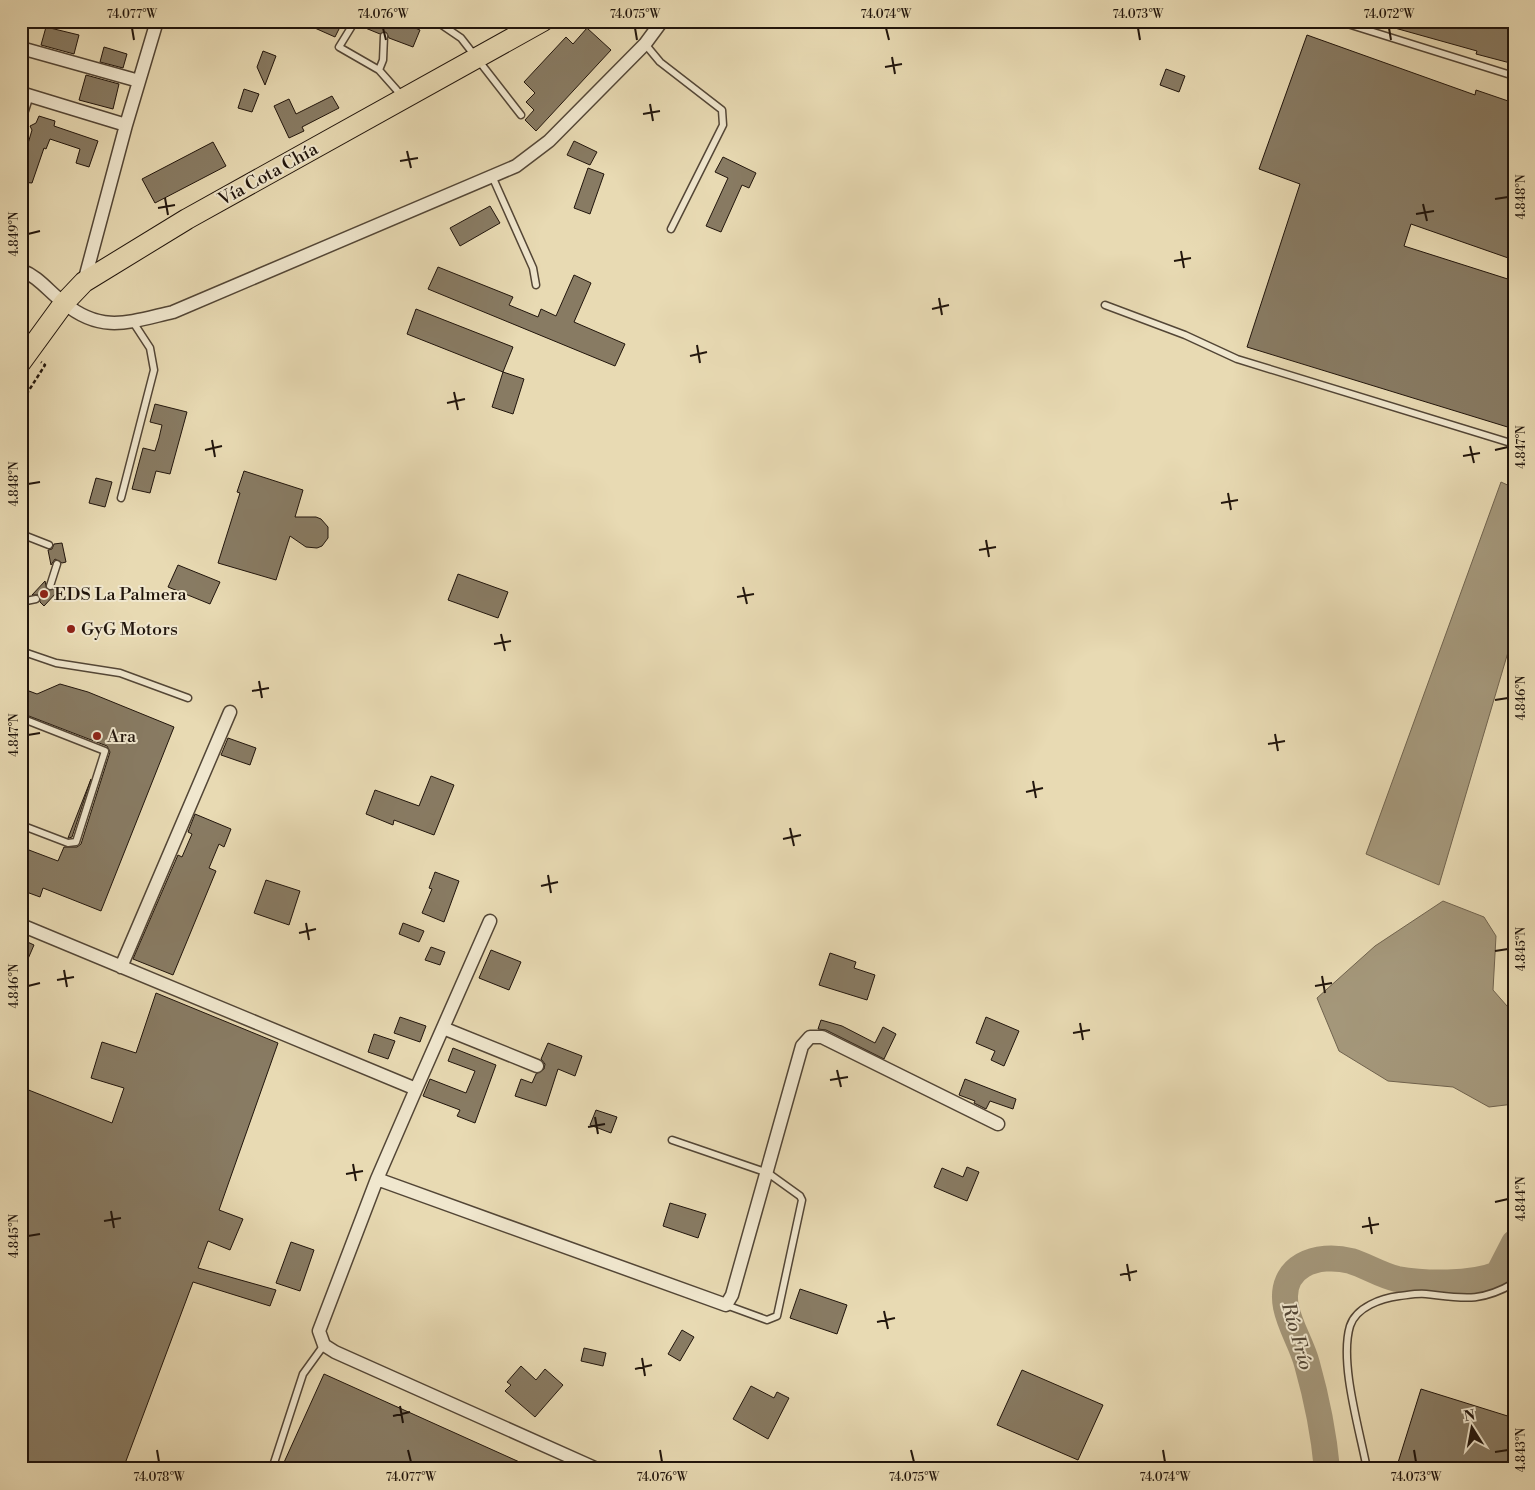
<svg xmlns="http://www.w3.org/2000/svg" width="1535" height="1490" font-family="'Libre Bodoni',serif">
<rect width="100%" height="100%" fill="#e8dab3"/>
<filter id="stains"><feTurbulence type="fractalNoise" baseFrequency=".004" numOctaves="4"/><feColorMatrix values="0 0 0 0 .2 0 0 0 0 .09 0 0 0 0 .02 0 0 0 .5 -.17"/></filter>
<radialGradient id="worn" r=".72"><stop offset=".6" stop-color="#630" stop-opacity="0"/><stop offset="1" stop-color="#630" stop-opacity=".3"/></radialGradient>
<path fill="#a4977a" stroke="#70634e" d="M1501,482L1514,488V632L1439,885L1366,854Z
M1443,901L1484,917L1496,936L1493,990L1514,1014V1104L1489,1107L1453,1087L1388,1081L1339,1051L1317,998L1375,946Z"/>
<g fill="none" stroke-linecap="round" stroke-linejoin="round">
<path stroke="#a4977a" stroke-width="26" d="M1327,1469C1324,1436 1316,1396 1307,1364C1302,1345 1290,1327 1286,1307C1278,1266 1317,1252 1351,1261C1367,1266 1380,1275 1397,1279C1425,1284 1471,1285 1498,1274L1514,1243"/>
</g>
<path fill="#887b63" stroke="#21150c" d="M299,21H343L335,37Z
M360,21H398L420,30L413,47L389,38L386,32L380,34L358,25Z
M1384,21H1514V64L1476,54L1477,51L1384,25Z
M46,27L79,35L74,54L41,45Z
M587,28L611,50L536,131L525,120L534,110L526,102L535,93L524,82L566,37L573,44Z
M1307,35L1475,95L1476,90L1514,103V260L1411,224L1404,246L1514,281V429L1247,347L1300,184L1259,169Z
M104,47L127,54L123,68L100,62Z
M263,51L276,56L265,85L257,67Z
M1166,69L1185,76L1179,92L1160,85Z
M86,75L119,84L113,109L79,100Z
M244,89L259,94L252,112L238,108Z
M332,96L339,108L302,127L304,131L289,138L274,106L289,99L296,114Z
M39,116L55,121L54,126L98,141L89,167L76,163L80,149L50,139L46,149L44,148L32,183L21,182V156L24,157L32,130L30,126L36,123Z
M574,141L597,152L590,165L567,155Z
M213,142L226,166L155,203L142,179Z
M723,157L756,173L749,188L742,185L721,232L706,226L728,178L715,172Z
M588,168L604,174L590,214L574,208Z
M490,206L500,223L460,246L450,228Z
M438,267L513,297L509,305L538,317L541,309L556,316L574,275L591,283L574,322L625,344L615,366L428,289Z
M416,309L513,347L503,372L407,334Z
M503,372L524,379L513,414L492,407Z
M155,404L187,412L170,474L156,471L150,493L132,489L143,448L155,451L159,438L162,425L150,422Z
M244,471L303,490L295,517H316L321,519L328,527V538L322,546L317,548L306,547L290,536L276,580L218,563L240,493L237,492Z
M96,478L112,482L105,507L89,503Z
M62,543L66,562L62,563L55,559L51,565L48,550L52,549L54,544Z
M178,565L220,582L210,604L168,587Z
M458,574L508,592L498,618L448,600Z
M45,581L47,590L54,589L57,592L44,606L40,602L39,595H32Z
M60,684L88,692L174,727L101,911L43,888L40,897L21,890V847L58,861L64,847H77L81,844L110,752L107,746L21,713V688L37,694Z
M228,738L256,748L250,765L221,755Z
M431,776L454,785L434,835L394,820L393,825L366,814L375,790L419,806Z
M91,779L72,837L69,838H68Z
M195,814L231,829L224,847L219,844L209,868L216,871L173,975L133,959L178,855L182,857L192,834L188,832Z
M435,872L459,881L444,922L422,913L432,889L429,888Z
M266,880L300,891L289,925L254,913Z
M403,923L424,931L419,942L399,934Z
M21,939L34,945L21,975Z
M431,947L445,952L440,965L425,960Z
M491,950L521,962L509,990L479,978Z
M830,953L856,962L854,968L875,975L867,1000L819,985Z
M156,993L278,1043L219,1210L243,1219L230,1250L208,1241L198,1268L276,1290L270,1306L193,1282L123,1469H21V1087L112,1123L124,1088L91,1078L102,1042L136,1053Z
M400,1017L426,1026L420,1042L394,1033Z
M986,1017L1019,1031L1004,1066L991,1060L995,1051L976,1043Z
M821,1020L842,1026L875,1043L883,1027L896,1034L884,1059L826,1030L818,1029Z
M374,1034L395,1041L388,1059L368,1052Z
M548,1043L582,1056L575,1076L558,1069L546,1106L515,1096L521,1079L532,1083L536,1074L544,1069L545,1064L541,1059Z
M453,1048L496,1065L475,1123L457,1116L460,1110L423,1096L430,1079L466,1093L475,1071L448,1061Z
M965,1079L1016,1099L1013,1109L990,1101L986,1109L974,1103L975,1101L959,1095Z
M596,1110L617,1117L611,1133L590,1125Z
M967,1167L979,1172L967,1201L934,1187L942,1168L963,1177Z
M670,1203L706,1214L698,1238L663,1226Z
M291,1242L314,1250L300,1291L276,1283Z
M800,1289L847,1305L837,1334L790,1318Z
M682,1330L694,1337L680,1361L668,1354Z
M584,1348L606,1353L603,1366L581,1361Z
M521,1366L536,1380L545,1369L563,1385L535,1417L505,1391L511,1385L507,1382Z
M1022,1370L1103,1405L1078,1460L997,1425Z
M324,1374L535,1469H281Z
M751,1386L774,1398L777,1392L789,1398L768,1439L733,1419Z
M1421,1389L1514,1418V1469H1396Z"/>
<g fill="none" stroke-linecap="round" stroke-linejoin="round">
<defs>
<path id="service" d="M355,21L339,47L379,70L402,96
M436,21L461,38L521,115
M1338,21L1514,76
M645,44L660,62L722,110L723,125L671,229
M379,70L383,60L384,36
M21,123L30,95
M492,176L533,268L536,285
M1105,305L1185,335L1237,359L1514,444
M121,498L154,370L150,348L133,322
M21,534L49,545
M50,586L57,564
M21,602L36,599
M21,651L56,663L120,673L188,698
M21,718L105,751L76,842L68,843L21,825
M672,1140L768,1173L800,1196L802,1200L777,1316L767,1320L726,1305
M272,1469L303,1374L324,1345
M1367,1469C1360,1431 1339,1363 1350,1326C1356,1307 1382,1298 1399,1296C1408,1295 1418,1293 1426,1294C1462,1298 1480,1303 1514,1283"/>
<path id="minor" d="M21,48L139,81
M21,93L126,125L84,282
M126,125L157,21
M21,270C39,277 49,292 64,303C102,334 129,322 173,312L516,166L549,141L645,44L662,21
M21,925L416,1089L377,1179L319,1331L324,1345L335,1352L597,1469
M121,967L230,712
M443,1028L537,1066
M416,1089L490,921
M377,1179L726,1305L732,1295L802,1046L810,1037H822L998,1124"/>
<path id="primary" d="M21,362L64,303L84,282L187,219L543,21"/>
</defs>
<use href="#service" stroke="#534636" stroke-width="9"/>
<use href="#minor" stroke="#534636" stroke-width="15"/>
<use href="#primary" stroke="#21150c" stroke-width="22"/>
<path stroke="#21150c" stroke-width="2.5" stroke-dasharray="4 2.5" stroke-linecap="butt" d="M21,392L26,395L45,365L41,362"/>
<use href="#service" stroke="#f0e7ce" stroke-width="6"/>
<use href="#minor" stroke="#f0e7ce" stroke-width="12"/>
<use href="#primary" stroke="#e8dab3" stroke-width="20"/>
</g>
<path fill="none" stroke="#21150c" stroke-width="2" d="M132,28L134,40M383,28L386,40M635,28L637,40M886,28L889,40M1138,28L1140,40M1389,28L1391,40M892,57L895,74M885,67L902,64M650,104L653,121M643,114L660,111M407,151L411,168M400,161L418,158M165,198L168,215M1495,199L1508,197M1423,204L1427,221M158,208L175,205M1416,214L1434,211M28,234L40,231M1181,251L1184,268M1174,261L1191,258M939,298L942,315M932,309L949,305M697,345L700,363M690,356L707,352M454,392L458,410M447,403L465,399M212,440L215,457M1470,446L1474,463M205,450L222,446M1495,450L1508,447M1463,456L1480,453M28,484L40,482M1228,493L1231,510M1221,503L1238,500M986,540L989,557M979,550L996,547M743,587L747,604M737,597L754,594M501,634L505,651M494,644L511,641M259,681L262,698M252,691L269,688M1495,700L1508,698M1275,734L1278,751M28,735L40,733M1268,744L1285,741M1033,781L1036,798M1026,792L1043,788M790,828L794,846M783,839L801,835M548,875L551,893M541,886L558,882M306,923L309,940M299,933L316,929M1495,951L1508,949M64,970L67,987M1322,976L1325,993M57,980L74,977M28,986L40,983M1315,986L1332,983M1080,1023L1083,1040M1073,1033L1090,1030M837,1070L841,1087M830,1080L848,1077M595,1117L598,1134M588,1127L605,1124M353,1164L356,1181M346,1174L363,1171M1495,1202L1508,1199M111,1211L114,1228M1369,1217L1372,1234M104,1221L121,1218M1362,1227L1379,1224M28,1236L40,1234M1127,1264L1130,1281M1120,1275L1137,1271M884,1311L888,1329M877,1322L895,1318M642,1358L645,1376M635,1369L652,1365M400,1406L403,1423M393,1416L410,1412M157,1450L159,1462M408,1450L411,1462M660,1450L662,1462M911,1450L914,1462M1163,1450L1165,1462M1414,1450L1416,1462M1495,1452L1508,1450"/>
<g fill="#8f2418" stroke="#f0e7ce" stroke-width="2">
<circle cx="44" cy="594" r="5"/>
<circle cx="71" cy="629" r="5"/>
<circle cx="97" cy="736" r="5"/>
</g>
<g text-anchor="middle" stroke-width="4" stroke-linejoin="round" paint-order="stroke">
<g font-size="18" fill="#21150c" stroke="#f0e7ce">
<text transform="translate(268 174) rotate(-29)" y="6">Vía Cota Chía</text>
</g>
<g font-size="18" fill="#21150c" stroke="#f0e7ce" text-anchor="start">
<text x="54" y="600">EDS La Palmera</text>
<text x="81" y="635">GyG Motors</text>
<text x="107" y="742">Ara</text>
</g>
<g font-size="19" font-style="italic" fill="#554938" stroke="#f0e7ce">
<text transform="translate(1298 1336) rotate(74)" y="7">Río Frío</text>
</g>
</g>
<rect width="1535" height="1490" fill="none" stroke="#e8dab3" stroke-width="55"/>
<g transform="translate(1472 1428) rotate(349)" stroke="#f0e7ce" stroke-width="4" paint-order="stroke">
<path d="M0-4L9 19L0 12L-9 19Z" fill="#21150c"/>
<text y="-8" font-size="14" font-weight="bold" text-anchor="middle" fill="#21150c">N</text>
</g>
<rect x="28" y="28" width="1480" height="1434" fill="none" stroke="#21150c" stroke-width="2"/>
<g font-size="12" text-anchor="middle" fill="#21150c">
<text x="132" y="18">74.077°W</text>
<text x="383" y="18">74.076°W</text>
<text x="635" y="18">74.075°W</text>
<text x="886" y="18">74.074°W</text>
<text x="1138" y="18">74.073°W</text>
<text x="1389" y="18">74.072°W</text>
<text transform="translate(1521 197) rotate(-90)" y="4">4.848°N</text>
<text transform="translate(14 234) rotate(-90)" y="4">4.849°N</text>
<text transform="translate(1521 447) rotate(-90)" y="4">4.847°N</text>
<text transform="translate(14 484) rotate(-90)" y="4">4.848°N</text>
<text transform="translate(1521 698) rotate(-90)" y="4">4.846°N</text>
<text transform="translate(14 735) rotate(-90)" y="4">4.847°N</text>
<text transform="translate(1521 949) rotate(-90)" y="4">4.845°N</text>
<text transform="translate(14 986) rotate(-90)" y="4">4.846°N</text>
<text transform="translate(1521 1199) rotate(-90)" y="4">4.844°N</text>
<text transform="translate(14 1236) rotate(-90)" y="4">4.845°N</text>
<text transform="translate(1521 1450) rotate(-90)" y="4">4.843°N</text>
<text x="159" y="1481">74.078°W</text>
<text x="411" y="1481">74.077°W</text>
<text x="662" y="1481">74.076°W</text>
<text x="914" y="1481">74.075°W</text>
<text x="1165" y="1481">74.074°W</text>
<text x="1416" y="1481">74.073°W</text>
</g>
<rect width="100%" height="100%" filter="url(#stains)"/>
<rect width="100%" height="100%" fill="url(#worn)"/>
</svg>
